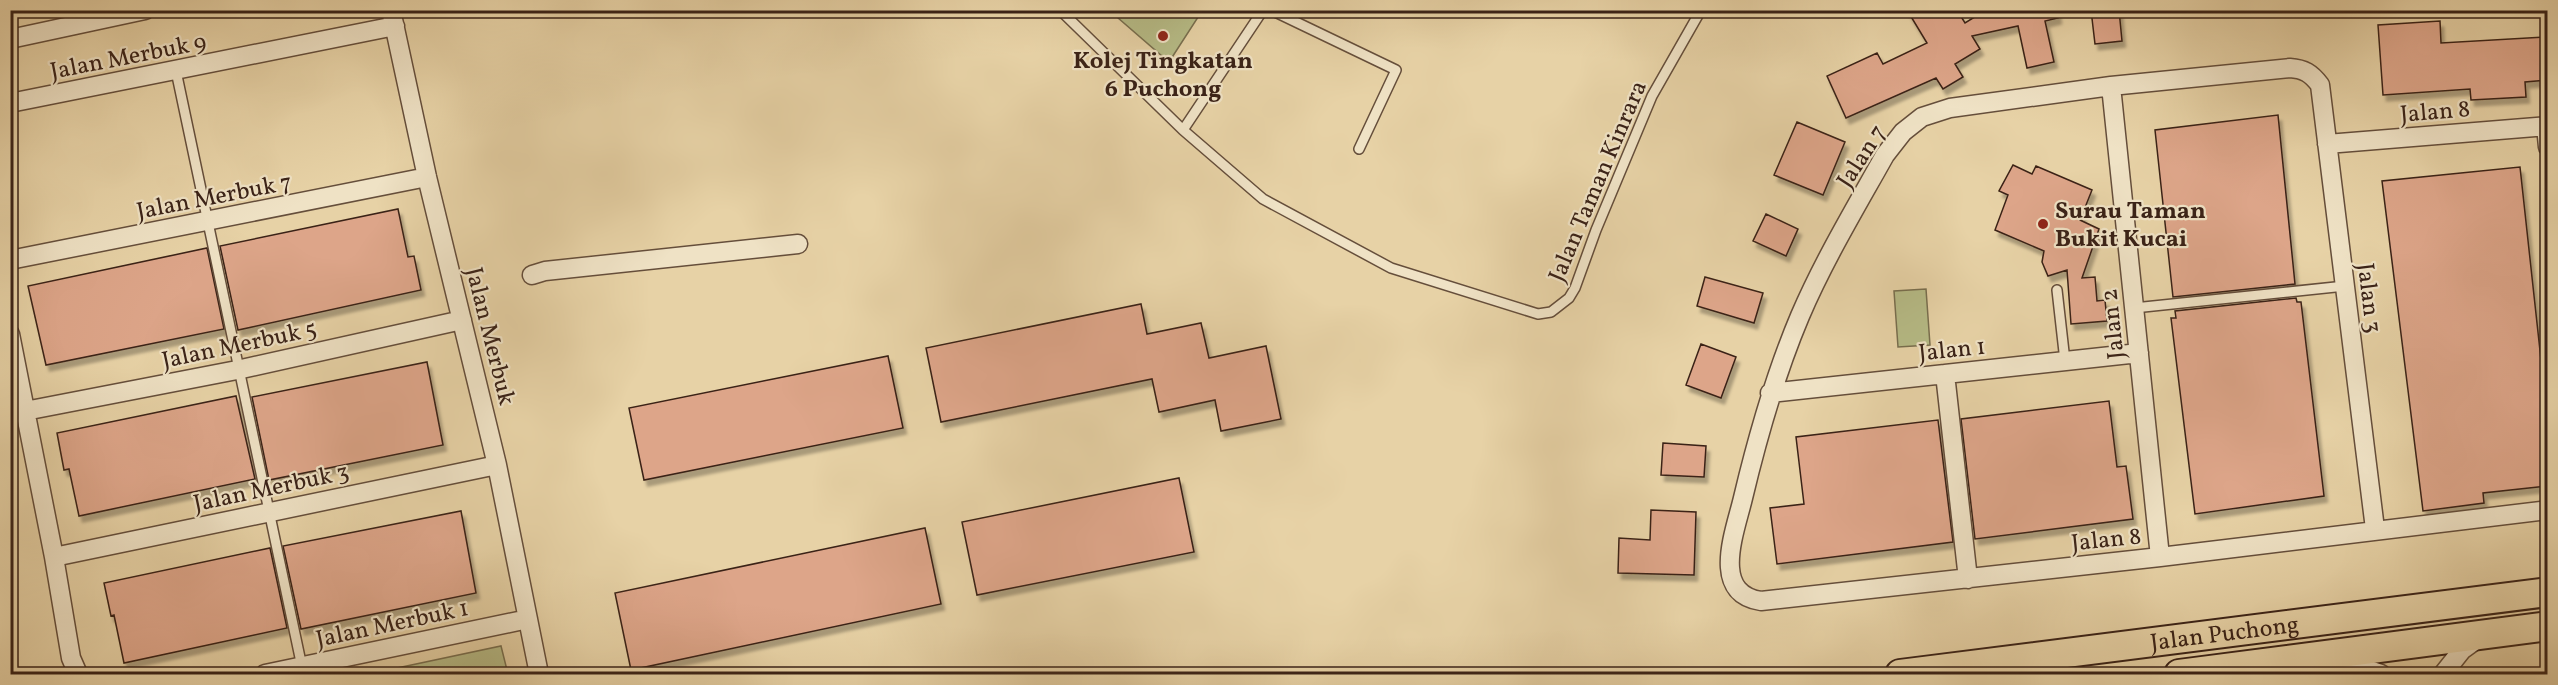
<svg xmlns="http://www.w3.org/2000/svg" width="2558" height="685" font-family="Vollkorn,serif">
<defs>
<filter id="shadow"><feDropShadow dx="3.5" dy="6" stdDeviation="1.5" flood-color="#0004"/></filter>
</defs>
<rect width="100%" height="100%" fill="#e7d2a6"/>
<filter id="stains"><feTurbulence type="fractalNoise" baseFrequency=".00333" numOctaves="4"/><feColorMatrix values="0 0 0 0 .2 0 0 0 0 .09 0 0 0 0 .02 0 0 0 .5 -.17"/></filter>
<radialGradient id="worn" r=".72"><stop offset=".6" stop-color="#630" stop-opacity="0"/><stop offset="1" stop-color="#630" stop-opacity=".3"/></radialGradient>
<path fill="#b6bb86" stroke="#786e4e" stroke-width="1.5" d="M1110,11H1202L1169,62Z
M1926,289L1930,345L1898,347L1894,291Z
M501,646L508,674H369Z"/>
<path fill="#dda589" stroke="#3a2217" stroke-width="1.5" filter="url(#shadow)" d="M1907,10H1957L1965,23L1986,10H2057L2058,18L2045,21L2054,62L2027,68L2018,26L1972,36L1980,49L1955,64L1963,77L1943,89L1936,78L1846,118L1827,76L1877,53L1883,64L1927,43Z
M2091,10H2119L2122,41L2095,44Z
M2440,21L2441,43L2547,37V80L2525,82L2526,97L2471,100L2470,89L2383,95L2378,25Z
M2278,115L2295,284L2173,297L2155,130Z
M1797,122L1845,142L1823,195L1774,175Z
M2013,165L2032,174L2036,166L2092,190L2080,220L2099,229L2082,278L2095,277L2097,301L2105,300L2107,321L2071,324L2067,270L2048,276L2042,262L2044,251L1995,230L2008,195L1999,191Z
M2520,167L2547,415V486L2483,493L2484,503L2423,511L2382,181Z
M398,209L408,257L414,256L421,290L238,330L220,246Z
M1766,214L1798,229L1786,256L1753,241Z
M207,248L224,329L46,365L28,286Z
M1705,277L1763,293L1754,323L1697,306Z
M2296,298L2297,302H2301L2324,496L2195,514L2171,318H2176L2175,311Z
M1141,304L1147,334L1201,323L1209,358L1266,346L1281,419L1221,431L1215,400L1159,412L1152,379L941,422L926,348Z
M1701,344L1736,357L1721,398L1686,385Z
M888,356L903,428L644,480L629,408Z
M427,362L443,445L269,480L252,397Z
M236,396L255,479L79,516L69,469L64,470L57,433Z
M2109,401L2117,467L2126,466L2133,519L1975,539L1961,419Z
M1938,420L1953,542L1777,564L1770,508L1804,504L1796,437Z
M1663,443L1706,446L1704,477L1661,475Z
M1179,478L1194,552L977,595L962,522Z
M1651,510L1696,512L1694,575L1618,573L1619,538L1650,540Z
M461,511L476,593L301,629L283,546Z
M925,528L941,604L631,670L615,593Z
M270,548L287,628L124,663L114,615L111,616L104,583Z"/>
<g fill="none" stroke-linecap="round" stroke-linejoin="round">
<defs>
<path id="lane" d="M1060,10L1183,130L1263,199L1391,268L1538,314L1551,312L1569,298L1575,288L1596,230L1652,96L1701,10
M1271,10L1396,70L1359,149
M176,71L302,667
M1183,130L1263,10
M2057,290L2065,361
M2134,308L2345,286"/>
<path id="street" d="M391,10L427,177L497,465L539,674
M10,39L145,10
M2111,86L2160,557
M10,103L395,26
M2546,126L2548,147
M2327,144L2548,126
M10,260L427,177
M532,275L545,271L798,244
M10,334L54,557L71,658L78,674
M1945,374L1968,579
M1770,393L2139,353
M25,411L237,370L462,320
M2375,529L2320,85C2311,73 2304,69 2290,68L2111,86L1950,108L1922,117L1903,132L1885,155C1856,207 1824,260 1800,316C1775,375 1758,435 1743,498C1735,532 1710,593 1761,601L2160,557L2548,510
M54,557L497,465
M2337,659L2381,674
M265,674L528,619
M2443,674L2462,650L2480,637"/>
<g id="primary">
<path id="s1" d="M1900,674L2548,592"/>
<path d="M2179,674L2548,626"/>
</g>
</defs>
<use href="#lane" stroke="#654e3b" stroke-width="12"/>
<use href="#street" stroke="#654e3b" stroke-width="21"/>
<use href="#primary" stroke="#3a2217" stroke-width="32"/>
<use href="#lane" stroke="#efe2c5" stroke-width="9"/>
<use href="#street" stroke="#efe2c5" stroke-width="18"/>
<use href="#primary" stroke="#e7d2a6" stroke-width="28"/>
</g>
<g fill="#8f2418" stroke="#efe2c5" stroke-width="2">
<circle cx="1163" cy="36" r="6"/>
<circle cx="2043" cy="224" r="6"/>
</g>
<g text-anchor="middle" stroke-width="4.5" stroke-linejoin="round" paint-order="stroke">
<g font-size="24" fill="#3a2217" stroke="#efe2c5">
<text transform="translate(128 56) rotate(-11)" y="8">Jalan Merbuk 9</text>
<text transform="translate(2435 111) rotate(-5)" y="8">Jalan 8</text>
<text transform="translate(1861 156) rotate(-57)" y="8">Jalan 7</text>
<text transform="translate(1597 181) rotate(-67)" y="8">Jalan Taman Kinrara</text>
<text transform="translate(214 196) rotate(-11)" y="8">Jalan Merbuk 7</text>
<text transform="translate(2370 298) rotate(83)" y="8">Jalan 3</text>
<text transform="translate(2112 324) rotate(-96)" y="8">Jalan 2</text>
<text transform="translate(491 336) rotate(76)" y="8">Jalan Merbuk</text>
<text transform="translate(239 344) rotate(-12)" y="8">Jalan Merbuk 5</text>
<text transform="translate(1952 349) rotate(-6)" y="8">Jalan 1</text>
<text transform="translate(271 487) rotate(-12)" y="8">Jalan Merbuk 3</text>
<text transform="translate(2106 539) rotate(-6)" y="8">Jalan 8</text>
<text transform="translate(392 623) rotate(-12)" y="8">Jalan Merbuk 1</text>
<text dy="8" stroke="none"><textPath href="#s1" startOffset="327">Jalan Puchong</textPath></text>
</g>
<g font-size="24" font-weight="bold" fill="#3a2217" stroke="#efe2c5">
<text x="1163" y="68">Kolej Tingkatan<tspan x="1163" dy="28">6 Puchong</tspan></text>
<text x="2055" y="218" text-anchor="start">Surau Taman<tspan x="2055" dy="28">Bukit Kucai</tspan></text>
</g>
</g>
<rect width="2558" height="685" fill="none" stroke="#e7d2a6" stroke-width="36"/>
<rect x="12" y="12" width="2534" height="661" fill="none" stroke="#3a2217" stroke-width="3"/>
<rect x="18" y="18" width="2522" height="649" fill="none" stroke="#3a2217" stroke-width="1.5"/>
<rect width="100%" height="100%" filter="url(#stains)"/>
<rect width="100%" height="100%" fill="url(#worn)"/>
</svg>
